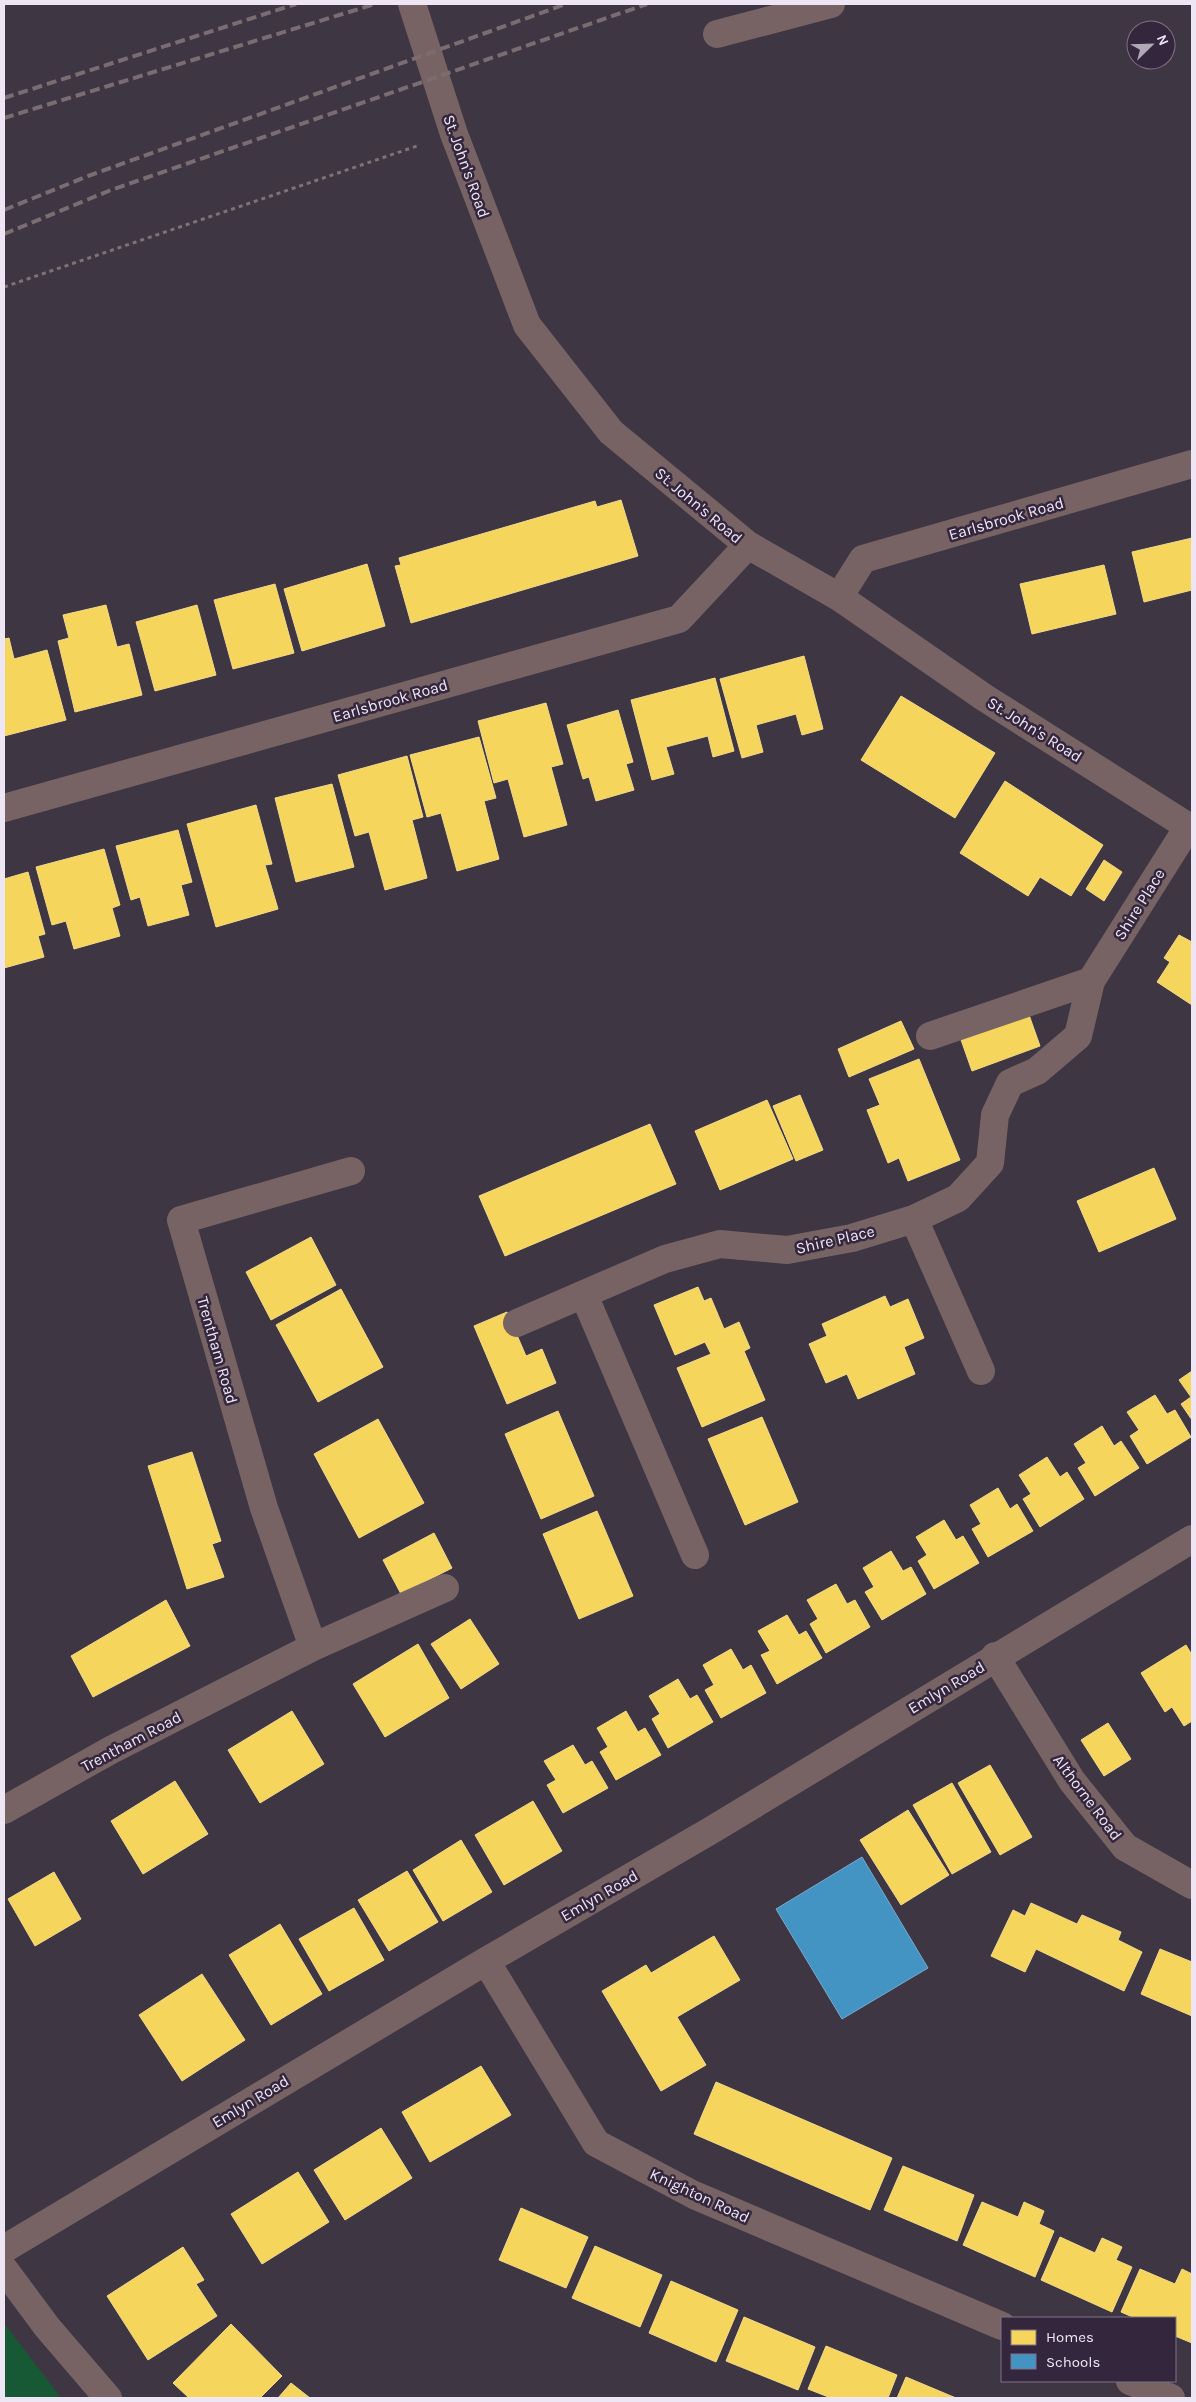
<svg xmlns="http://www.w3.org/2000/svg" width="1196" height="2402" font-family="Karla,sans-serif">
<rect width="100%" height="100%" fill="#3e3643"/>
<path fill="#185935" d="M4,2323L61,2398H4Z"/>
<path fill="#f6d55c" stroke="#f4da8a" d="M621,500L638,556L411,623L395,566L401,565L399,558L595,501L597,507Z
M1192,538V590L1144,602L1132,552Z
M367,564L385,626L302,651L284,589Z
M1104,565L1116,614L1032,634L1020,584Z
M275,584L294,653L233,669L214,600Z
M106,605L117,647L129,644L142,695L75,712L58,641L69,638L63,615Z
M197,605L216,675L155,691L136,622Z
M9,638L14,659L47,650L66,720L4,736V639Z
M804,656L823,729L802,735L796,714L756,725L763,752L742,758L720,679Z
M715,678L734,751L713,757L708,736L666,747L674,774L652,780L631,700Z
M901,696L995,753L955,818L861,760Z
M546,703L563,764L551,767L567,825L524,837L508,779L494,783L478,721Z
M618,710L633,762L626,764L634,790L596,801L589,777L583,779L567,725Z
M479,737L496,798L484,801L499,859L457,871L441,813L427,817L410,755Z
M407,756L423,817L412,820L427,878L385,890L369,832L355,836L338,775Z
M1005,781L1103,845L1071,896L1040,877L1028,896L960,853Z
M332,784L354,867L296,882L275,798Z
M256,805L272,864L265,865L278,909L216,927L187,824Z
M178,830L192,882L181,885L189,915L148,926L140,897L131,900L116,846Z
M104,849L120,905L112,908L120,936L74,949L66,921L52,925L36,867Z
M1104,860L1122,872L1104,901L1086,889Z
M28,872L45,934L38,936L44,957L4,968V879Z
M1179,935L1192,942V1005L1157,982L1170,962L1164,958Z
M1028,1012L1040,1046L972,1071L960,1037Z
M901,1021L914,1049L849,1077L838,1049Z
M919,1059L960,1160L908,1181L899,1158L888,1163L867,1110L880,1105L869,1079Z
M800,1095L823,1150L796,1161L773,1106Z
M767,1100L793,1159L720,1190L695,1131Z
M650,1124L676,1184L505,1256L479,1196Z
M1154,1168L1176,1219L1099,1252L1077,1201Z
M311,1237L336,1285L271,1320L246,1272Z
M698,1287L704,1301L711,1298L724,1329L739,1322L750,1348L744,1351L765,1400L702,1427L677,1368L711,1354L705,1342L675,1355L654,1305Z
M341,1289L383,1367L318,1402L276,1325Z
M885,1296L890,1307L908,1299L924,1338L904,1347L915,1374L858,1399L847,1374L826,1383L809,1344L827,1336L822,1324Z
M507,1312L526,1356L542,1349L556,1383L507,1404L474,1326Z
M1192,1371V1420L1181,1404L1191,1397L1179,1380Z
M1155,1395L1167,1414L1175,1410L1191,1437L1147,1464L1130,1436L1139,1430L1127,1412Z
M558,1411L594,1496L541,1519L505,1434Z
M762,1417L798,1502L745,1525L708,1439Z
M378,1419L424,1503L359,1538L314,1454Z
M1102,1426L1114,1446L1121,1441L1139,1468L1095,1496L1078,1468L1086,1463L1074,1444Z
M192,1452L221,1541L212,1544L224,1577L187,1589L148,1466Z
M1047,1457L1060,1477L1067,1472L1084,1499L1040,1527L1023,1499L1031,1494L1019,1475Z
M998,1488L1010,1509L1017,1504L1033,1531L988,1557L972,1529L981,1524L970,1505Z
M597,1511L633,1596L579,1619L543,1534Z
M944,1520L956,1540L963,1536L979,1563L934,1589L918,1561L927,1555L916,1537Z
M434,1533L452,1568L401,1594L383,1560Z
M891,1551L903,1571L911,1567L926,1594L882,1620L865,1592L874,1587L863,1568Z
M836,1584L847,1604L855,1600L870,1627L826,1653L810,1624L818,1619L807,1600Z
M166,1600L190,1646L93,1697L71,1656Z
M787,1615L799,1635L806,1631L822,1658L777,1684L761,1655L770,1651L758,1631Z
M470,1619L499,1664L461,1689L431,1644Z
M418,1644L449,1698L385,1737L353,1684Z
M1186,1645L1192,1655V1721L1184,1726L1172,1707L1165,1712L1141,1673Z
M731,1649L743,1670L751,1665L766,1693L721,1718L705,1690L714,1685L703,1665Z
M678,1679L690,1699L697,1695L713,1722L668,1748L652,1719L660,1714L649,1696Z
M292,1711L324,1764L260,1803L228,1750Z
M626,1711L638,1732L645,1728L661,1755L616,1780L600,1752L608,1747L597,1728Z
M1108,1723L1131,1759L1104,1776L1081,1740Z
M573,1745L585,1765L592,1761L608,1788L563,1813L547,1785L556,1780L544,1761Z
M990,1765L1032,1837L1000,1855L958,1783Z
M175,1781L208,1834L143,1874L111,1821Z
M952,1783L991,1852L952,1874L913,1805Z
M533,1801L562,1851L504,1885L475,1835Z
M908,1810L949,1875L901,1905L860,1840Z
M461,1840L492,1892L443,1921L413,1870Z
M407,1871L438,1922L389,1951L358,1900Z
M54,1872L81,1919L35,1946L8,1899Z
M1031,1903L1077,1924L1082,1915L1121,1932L1118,1940L1142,1952L1124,1991L1036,1949L1025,1972L991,1956L1013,1910L1025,1916Z
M354,1908L384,1960L329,1991L299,1939Z
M280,1924L322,1994L271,2025L229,1955Z
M714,1936L740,1980L677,2017L706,2065L661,2091L602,1991L646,1965L651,1973Z
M1160,1949L1192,1962V2016L1141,1994Z
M202,1974L245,2040L182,2081L139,2015Z
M481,2066L511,2115L430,2162L402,2112Z
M716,2082L892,2158L870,2210L694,2134Z
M381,2128L412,2178L345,2220L314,2170Z
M903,2166L974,2195L957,2241L884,2210Z
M298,2172L329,2222L262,2264L231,2214Z
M982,2202L1018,2217L1024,2202L1044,2211L1039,2224L1054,2231L1035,2277L963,2245Z
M521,2208L588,2237L566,2288L499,2260Z
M1060,2237L1095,2253L1102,2238L1122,2247L1116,2260L1132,2267L1112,2312L1041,2280Z
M595,2246L662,2275L640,2327L572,2298Z
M183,2247L204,2280L196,2284L217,2316L148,2360L107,2296Z
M1140,2269L1175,2284L1182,2269L1192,2274V2343L1175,2336V2318H1135L1121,2312Z
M671,2281L738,2310L716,2362L649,2333Z
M744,2317L815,2347L798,2390L726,2361Z
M231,2324L282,2376L260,2398H189L173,2383Z
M826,2346L897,2375L888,2398H831L808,2389Z
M906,2377L956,2398H897Z
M291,2383L310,2398H278Z"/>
<path fill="#4393c3" stroke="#77acd2" d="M862,1857L928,1968L842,2019L776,1909Z"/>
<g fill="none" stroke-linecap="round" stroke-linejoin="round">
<path stroke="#7f7275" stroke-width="3" stroke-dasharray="4 4" stroke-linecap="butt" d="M4,287L420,145"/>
<path stroke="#776363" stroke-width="28" d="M412,4L454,134L527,325L611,432L748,545L839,597L985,698L1192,829
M717,34L831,4
M839,597L863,559L1192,464
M4,808L679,619L748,545
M930,1036L1091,981
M914,1219L981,1371
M584,1295L695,1555
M517,1323L665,1259L720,1244L787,1250L852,1238L914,1219L958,1198L990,1163L995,1115L1010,1083L1037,1071L1078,1036L1091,981L1188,827
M313,1647L445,1588
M995,1656L1072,1781L1125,1847L1192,1885
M4,1810L111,1750L313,1647L264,1508L181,1220L351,1171
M486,1961L596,2143L694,2195L1002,2326
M4,2249L486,1961L710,1831L1192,1539
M4,2269L47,2327L108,2398
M1130,2381L1171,2398"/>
<path stroke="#7a6d72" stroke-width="4" stroke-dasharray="10 5" stroke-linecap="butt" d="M4,98L296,4
M4,118L375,4
M4,210L88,176L566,4
M4,234L111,190L647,4"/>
</g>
<g text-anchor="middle" stroke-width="5" stroke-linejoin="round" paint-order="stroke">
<g font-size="16" fill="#efe6f5" stroke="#34273d">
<text transform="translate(467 166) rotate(70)" y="6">St. John's Road</text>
<text transform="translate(699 505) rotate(40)" y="6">St. John's Road</text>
<text transform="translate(1006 518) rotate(-16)" y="6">Earlsbrook Road</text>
<text transform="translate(390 700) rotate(-16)" y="6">Earlsbrook Road</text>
<text transform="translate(1035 729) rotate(32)" y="6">St. John's Road</text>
<text transform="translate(1139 904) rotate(-58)" y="6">Shire Place</text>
<text transform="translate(835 1239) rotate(-13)" y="6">Shire Place</text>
<text transform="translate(218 1350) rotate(74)" y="6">Trentham Road</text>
<text transform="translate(946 1687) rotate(-31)" y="6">Emlyn Road</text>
<text transform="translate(131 1741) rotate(-28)" y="6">Trentham Road</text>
<text transform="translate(1088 1797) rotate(53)" y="6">Althorne Road</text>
<text transform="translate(599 1895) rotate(-30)" y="6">Emlyn Road</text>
<text transform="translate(250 2101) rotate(-31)" y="6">Emlyn Road</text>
<text transform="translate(700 2195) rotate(25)" y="6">Knighton Road</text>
</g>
</g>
<rect width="1196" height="2402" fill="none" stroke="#efe6f5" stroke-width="10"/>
<rect x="1001" y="2317" width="175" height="65" fill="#34273d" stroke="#7f7387"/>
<rect x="1011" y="2330" width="25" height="15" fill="#f6d55c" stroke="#7f7387"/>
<text x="1046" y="2342" font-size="15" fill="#efe6f5">Homes</text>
<rect x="1011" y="2354" width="25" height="15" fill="#4393c3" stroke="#7f7387"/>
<text x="1046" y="2367" font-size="15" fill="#efe6f5">Schools</text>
<g transform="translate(1151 45) rotate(67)"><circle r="24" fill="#34273d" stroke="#7f7387"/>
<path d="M0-4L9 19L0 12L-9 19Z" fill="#b1a8b7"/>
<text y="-8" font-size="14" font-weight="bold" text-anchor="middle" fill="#efe6f5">N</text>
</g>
</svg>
